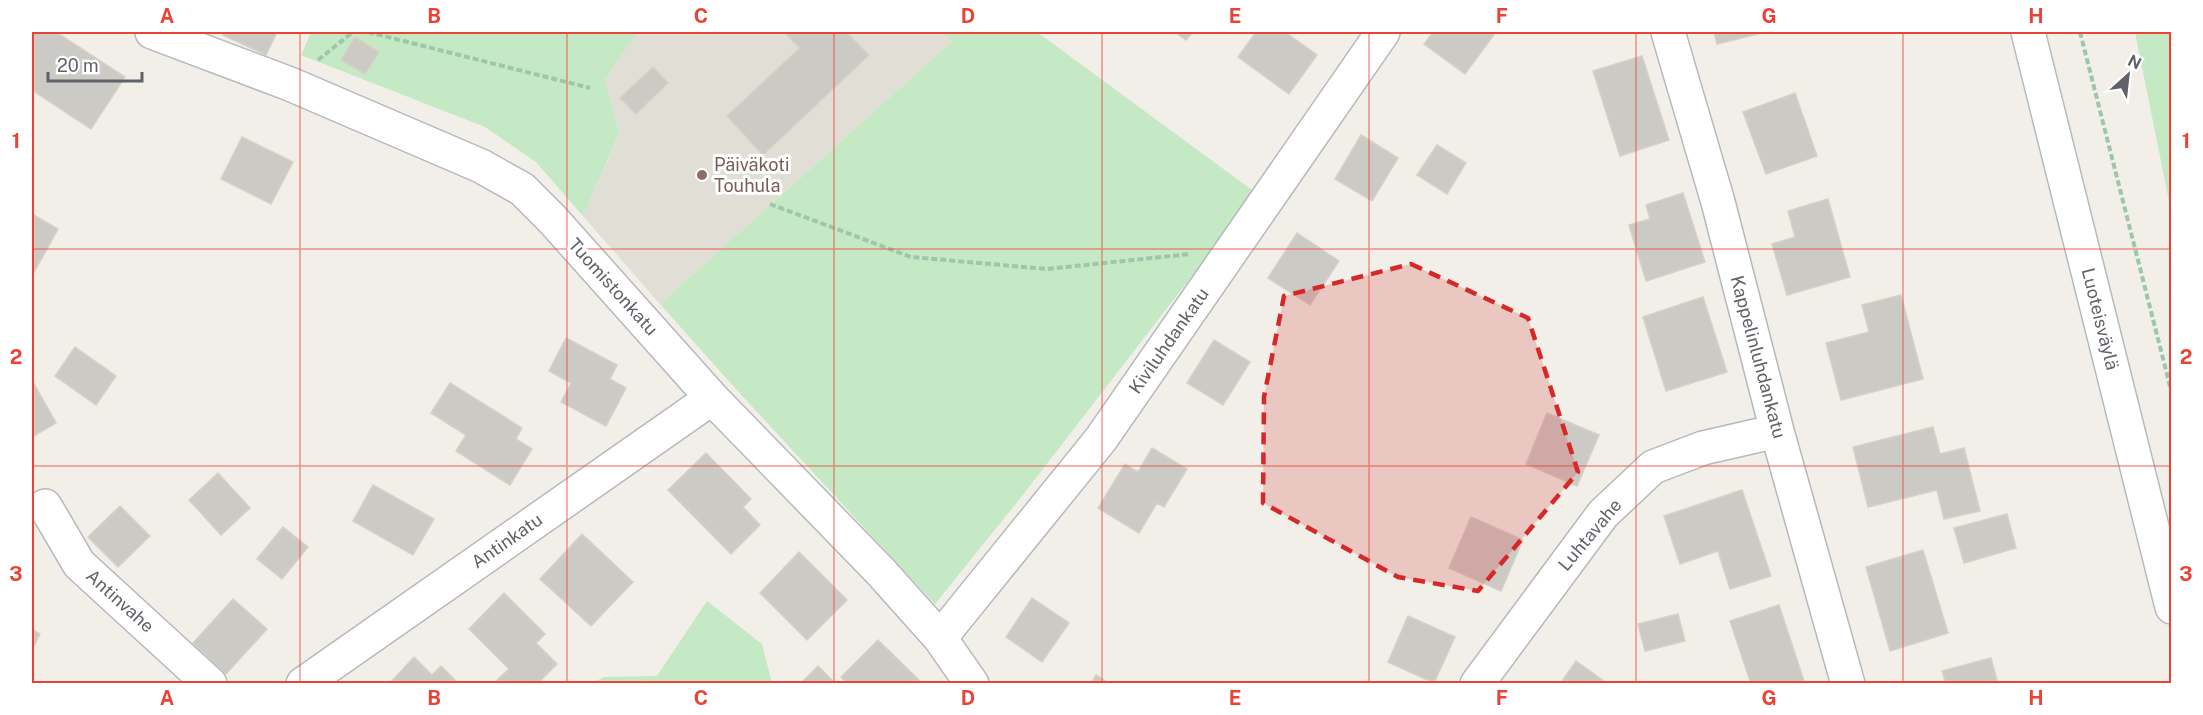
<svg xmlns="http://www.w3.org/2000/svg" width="2203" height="715" font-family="'Public Sans',sans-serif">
<rect width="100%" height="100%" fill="#f1efe8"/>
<path fill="#e1ded6" d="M638,32H942L953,40L660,304L583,216L619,135L605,79Z"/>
<path fill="#c5e8c5" d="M311,32H638L605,79L619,134L583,216L536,162L485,127L301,55Z
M942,32H1037L1256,193L1022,496L935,604L735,388L660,304L952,41Z
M2135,32H2171V211Z
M707,601L762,644L772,683H592L604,677L657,676Z"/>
<path fill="#cccac5" stroke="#d6d1c6" stroke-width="1.5" d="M32,32H56L125,77L91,129L32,90Z
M224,32H277L266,55L223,35Z
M784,32H846L869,55L763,155L727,116L800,48Z
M1175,32H1193L1186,40Z
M1256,32H1285L1317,55L1289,94L1238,57Z
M1433,32H1496L1465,74L1424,44Z
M1714,32H1766L1717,44Z
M355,37L379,52L365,74L341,60Z
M1642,56L1669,140L1620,156L1593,71Z
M653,67L668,83L636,114L620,98Z
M1795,93L1817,156L1766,174L1743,112Z
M1361,135L1398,158L1372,201L1335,179Z
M242,137L293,162L271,204L221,179Z
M1437,145L1466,163L1447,194L1417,175Z
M1683,193L1705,262L1646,281L1629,225L1650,219L1646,205Z
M1828,199L1850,277L1787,295L1772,244L1795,237L1788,211Z
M32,214L58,229L32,276Z
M1297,233L1339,261L1310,305L1268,278Z
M1901,295L1923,379L1841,400L1826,343L1869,332L1862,305Z
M1703,297L1727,372L1666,391L1643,317Z
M566,338L617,365L610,379L626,388L606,426L561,402L571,383L549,371Z
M1214,340L1250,362L1223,405L1187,383Z
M75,347L116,376L96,405L55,376Z
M32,380L56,423L32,437Z
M450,383L522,428L516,439L532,449L510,485L456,451L466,435L431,413Z
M1547,413L1599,435L1577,486L1526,464Z
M1933,427L1940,454L1964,448L1980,511L1944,519L1937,490L1868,507L1853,447Z
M1152,448L1187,469L1164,507L1157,503L1139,533L1098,508L1125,464L1138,472Z
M706,453L751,499L743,507L760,525L731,554L668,490Z
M218,473L250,508L221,535L189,500Z
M373,485L434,519L413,555L353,521Z
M1742,490L1771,576L1730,589L1718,551L1680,564L1664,516Z
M120,506L150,536L118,567L88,537Z
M2007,514L2016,548L1964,563L1954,528Z
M1471,517L1523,540L1501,591L1449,568Z
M283,527L308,547L282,579L257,559Z
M582,534L633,582L591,626L540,579Z
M1923,550L1948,633L1890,651L1866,567Z
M799,552L847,600L807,640L760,593Z
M504,593L545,634L536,643L557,664L537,684H498L496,681L509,669L469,629Z
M1032,598L1069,623L1042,662L1006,637Z
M233,599L267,629L226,674L193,643Z
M1779,605L1805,684H1751L1730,621Z
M1678,614L1685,641L1645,651L1638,624Z
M1408,616L1455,637L1434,683L1388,662Z
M32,629L40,634L32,650Z
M878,640L923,684H847L841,677Z
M414,657L432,675L441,666L459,684H389Z
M1991,658L1998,684H1946L1942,671Z
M1576,661L1608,684H1560Z
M818,666L836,684H800Z
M1096,675L1110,684H1091Z"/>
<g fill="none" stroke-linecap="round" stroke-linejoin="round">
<defs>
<path id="street" d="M152,32L290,84L481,166L522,189L553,220L712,398L881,572L940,638L972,684
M1668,32L1718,202L1777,431L1848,684
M45,506L79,564L210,684
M940,638L1101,439L1383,32
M303,684L712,398
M1477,684L1603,514L1653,467L1703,448L1777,431"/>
<path id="secondary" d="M2028,32L2172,607"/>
</defs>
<use href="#street" stroke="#b5b8bc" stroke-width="36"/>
<use href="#secondary" stroke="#b6babf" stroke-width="36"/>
<path stroke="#9cc7a9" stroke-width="4" stroke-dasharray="6 3" stroke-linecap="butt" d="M368,32L590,88
M2080,32L2172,394
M318,60L353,32
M770,204L911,257L1047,269L1190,254"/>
<use href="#street" stroke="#fff" stroke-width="33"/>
<use href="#secondary" stroke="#fff" stroke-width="33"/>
</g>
<path fill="#d62828" fill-opacity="0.2" stroke="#d62828" stroke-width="4.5" stroke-dasharray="12 8" stroke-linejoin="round" d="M1411,264L1528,318L1578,472L1478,591L1398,577L1263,503L1264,397L1284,296Z"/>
<path fill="none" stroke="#ea4335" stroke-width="1.5" stroke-opacity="0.55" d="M300,32V684M567,32V684M834,32V684M1102,32V684M1369,32V684M1636,32V684M1903,32V684M32,249H2172M32,466H2172"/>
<circle fill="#8d6e63" stroke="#fff" stroke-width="2" cx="702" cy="175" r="6"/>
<g text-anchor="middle" stroke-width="6" stroke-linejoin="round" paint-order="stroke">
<g font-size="18" fill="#785e54" stroke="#fff" text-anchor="start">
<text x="714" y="171">Päiväkoti<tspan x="714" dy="21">Touhula</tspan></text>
</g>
<g font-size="18" fill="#5f6368" stroke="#fff">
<text transform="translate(613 287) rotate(48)" y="6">Tuomistonkatu</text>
<text transform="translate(2100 319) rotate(76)" y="6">Luoteisväylä</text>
<text transform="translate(1169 341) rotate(-55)" y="6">Kiviluhdankatu</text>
<text transform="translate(1758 357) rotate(75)" y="6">Kappelinluhdankatu</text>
<text transform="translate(1590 535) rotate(-50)" y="6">Luhtavahe</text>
<text transform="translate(507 541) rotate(-35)" y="6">Antinkatu</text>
<text transform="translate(120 601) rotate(42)" y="6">Antinvahe</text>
</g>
</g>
<rect width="2203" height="715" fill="none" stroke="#ffffff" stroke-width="66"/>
<g transform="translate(2128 75) rotate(27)" stroke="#ffffff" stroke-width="4.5" paint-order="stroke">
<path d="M0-4.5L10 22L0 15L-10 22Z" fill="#5f6368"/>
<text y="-9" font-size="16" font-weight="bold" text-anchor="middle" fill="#5f6368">N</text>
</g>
<path d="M48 72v9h94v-9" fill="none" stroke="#5f6368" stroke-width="3"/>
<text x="57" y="72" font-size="18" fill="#5f6368" stroke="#ffffff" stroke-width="4.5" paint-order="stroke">20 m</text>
<rect x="33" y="33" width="2137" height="649" fill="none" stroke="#ea4335" stroke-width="2"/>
<g font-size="20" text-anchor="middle" font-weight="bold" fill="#ea4335">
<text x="167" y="23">A</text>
<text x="434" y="23">B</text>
<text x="701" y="23">C</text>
<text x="968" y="23">D</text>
<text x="1235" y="23">E</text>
<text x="1502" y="23">F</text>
<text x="1769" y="23">G</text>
<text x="2036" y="23">H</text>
<text x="16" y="148">1</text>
<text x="2186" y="148">1</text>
<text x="16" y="364">2</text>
<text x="2186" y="364">2</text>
<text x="16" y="581">3</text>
<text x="2186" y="581">3</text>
<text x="167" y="705">A</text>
<text x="434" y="705">B</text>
<text x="701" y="705">C</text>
<text x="968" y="705">D</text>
<text x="1235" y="705">E</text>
<text x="1502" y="705">F</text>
<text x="1769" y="705">G</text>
<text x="2036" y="705">H</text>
</g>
</svg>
